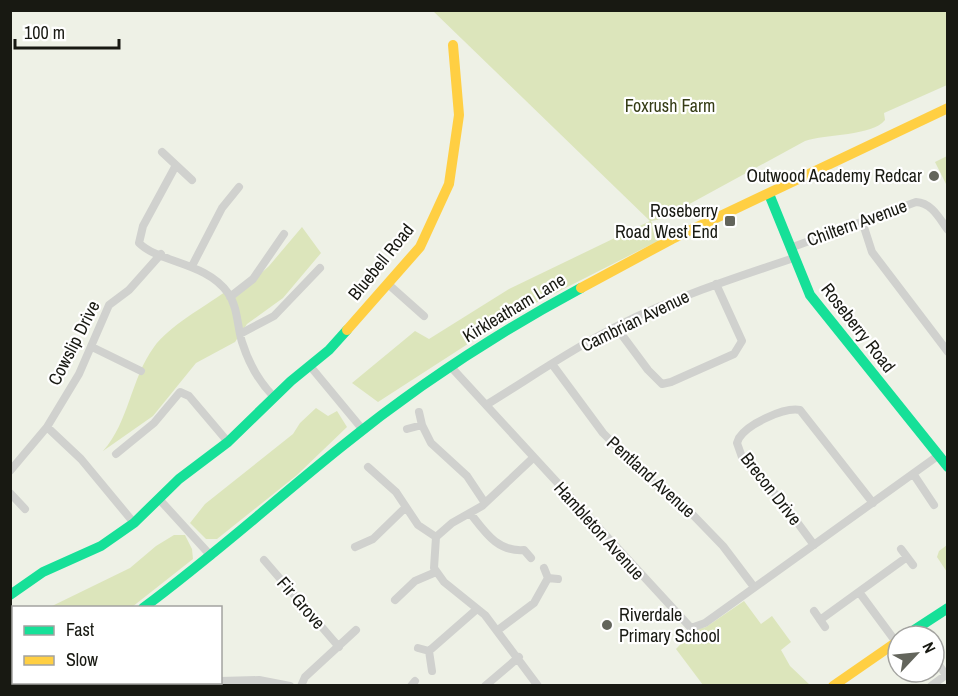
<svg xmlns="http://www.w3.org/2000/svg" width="958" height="696" font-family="'Archivo Narrow',sans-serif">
<rect width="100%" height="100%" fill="#eef1e6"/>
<path fill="#dce5bb" d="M433,11H947V85L884,113L885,120C873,136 825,134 805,141L662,219L651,221L660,240L516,313L378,402L352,383L415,331L429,339L509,289L650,221Z
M947,156V186L935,162Z
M302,227L321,253L283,298L247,324L235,342L196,363L153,416L103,451C129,422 131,378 154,347C169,326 204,307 225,292L230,302L269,266Z
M316,408L328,416L337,411L347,427L297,475L217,539H206L190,523L205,504L293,434L300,423Z
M174,535H185L192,549L193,559L132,607H50L130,568L156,546Z
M947,545V572L937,557L939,551Z
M744,601L761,624L772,616L791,642L781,650L790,666L810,685H703L676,649L694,630L706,627Z"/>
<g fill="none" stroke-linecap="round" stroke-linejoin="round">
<path stroke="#d0d1ce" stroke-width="8" d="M162,152L192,180
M175,167L143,226L139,243C159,263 206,262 228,293C238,307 237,326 242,342C249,364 258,381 274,397
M862,221L872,252L948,352
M790,248L916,202C932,203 939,218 948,230
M192,266L222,208L239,187
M388,284L424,316
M230,297L253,279L284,234
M616,327L648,370L662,384L671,382L734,354L742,341L716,284
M240,334L274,316L320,268
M92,347L141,371
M552,364L603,433L648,478L693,515L723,546L754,587
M310,366L363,430
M451,367L691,628L705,623L939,455
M486,405C530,378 573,348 619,325C676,297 734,278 794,258
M422,425L431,443L467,476L485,503
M47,427L81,459L134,523
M407,429L422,425L419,412
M116,454L154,423L180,392L189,396L228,442
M533,458L482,506L452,523L436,537L434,568L444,582L485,615L538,686
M368,467L396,492L418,525L436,537
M10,471L47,427L79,374L109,305L129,290L161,254
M914,475L934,505
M10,493L25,509
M159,499L211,556
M470,513C485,532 497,552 524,550L531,558
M814,545L780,499L743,460L737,443L739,438C748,424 784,407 800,410L873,503
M355,547L373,539L406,507
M901,549L913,565
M264,560L339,647
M548,578L558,579
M859,592L896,642
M395,600L415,581L436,572
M814,611L825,627
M820,620L907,557
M498,630L534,603L548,578L544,568
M418,648L429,651
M432,671L429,651L477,609
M220,681L259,680L290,686
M142,682L143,686
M202,686L212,682
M301,686L305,677L356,630
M411,686L415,681
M485,686L519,657
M931,686L946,675L934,658"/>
<path stroke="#16e098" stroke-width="10" d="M769,194L810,295L948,467
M10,595L43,572L101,546L134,523L179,479L228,442L291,381L329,350L347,330
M143,608C212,557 275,500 341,447C415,387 497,333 581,288
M905,636L948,608
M10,680L14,679"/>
<path stroke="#ffcf43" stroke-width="10" d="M581,288L672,239L948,108
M347,330L420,247L449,184L459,115L453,45
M833,686L898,641"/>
</g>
<g fill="#63655c" stroke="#fff" stroke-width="2">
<circle cx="934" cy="176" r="6"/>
<rect x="724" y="215" width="12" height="12" rx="3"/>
<circle cx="607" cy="625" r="6"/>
</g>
<g text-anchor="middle" stroke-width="4.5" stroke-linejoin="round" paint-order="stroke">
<g font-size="18" fill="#363d16" stroke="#fff">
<text x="670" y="112">Foxrush Farm</text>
</g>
<g font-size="18" fill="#181912" stroke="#fff" text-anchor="end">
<text x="922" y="182">Outwood Academy Redcar</text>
<text x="718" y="217">Roseberry<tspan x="718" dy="21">Road West End</tspan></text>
<text x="619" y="621" text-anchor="start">Riverdale<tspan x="619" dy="21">Primary School</tspan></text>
</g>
<g font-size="18" fill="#181912" stroke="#fff">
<text transform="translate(857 223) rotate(-20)" y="6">Chiltern Avenue</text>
<text transform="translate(381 262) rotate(-51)" y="6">Bluebell Road</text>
<text transform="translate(514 308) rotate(-31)" y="6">Kirkleatham Lane</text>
<text transform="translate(635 321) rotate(-26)" y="6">Cambrian Avenue</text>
<text transform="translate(858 328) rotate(52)" y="6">Roseberry Road</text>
<text transform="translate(74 343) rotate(-63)" y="6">Cowslip Drive</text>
<text transform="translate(651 477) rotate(42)" y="6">Pentland Avenue</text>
<text transform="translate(771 489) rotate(52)" y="6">Brecon Drive</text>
<text transform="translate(599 531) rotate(48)" y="6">Hambleton Avenue</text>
<text transform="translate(301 603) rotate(49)" y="6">Fir Grove</text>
</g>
</g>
<rect width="958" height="696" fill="none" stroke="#181912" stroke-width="24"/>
<rect x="12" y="606" width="210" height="78" fill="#ffffff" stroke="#a3a3a0" stroke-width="1.5"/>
<rect x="24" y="626" width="30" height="9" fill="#16e098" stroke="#a3a3a0" stroke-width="1.5"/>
<text x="66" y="636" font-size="18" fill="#181912">Fast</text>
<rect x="24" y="656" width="30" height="9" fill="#ffcf43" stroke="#a3a3a0" stroke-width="1.5"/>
<text x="66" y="666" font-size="18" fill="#181912">Slow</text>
<g transform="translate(916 654) rotate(64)"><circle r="28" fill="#ffffff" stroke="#a3a3a0" stroke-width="1.5"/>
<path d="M0-4.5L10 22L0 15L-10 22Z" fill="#63655c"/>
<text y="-9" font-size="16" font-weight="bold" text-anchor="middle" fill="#181912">N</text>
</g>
<path d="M15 39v9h104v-9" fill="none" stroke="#181912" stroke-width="3"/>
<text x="24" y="39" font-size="18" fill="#181912" stroke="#ffffff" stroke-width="4.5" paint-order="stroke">100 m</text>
</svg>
